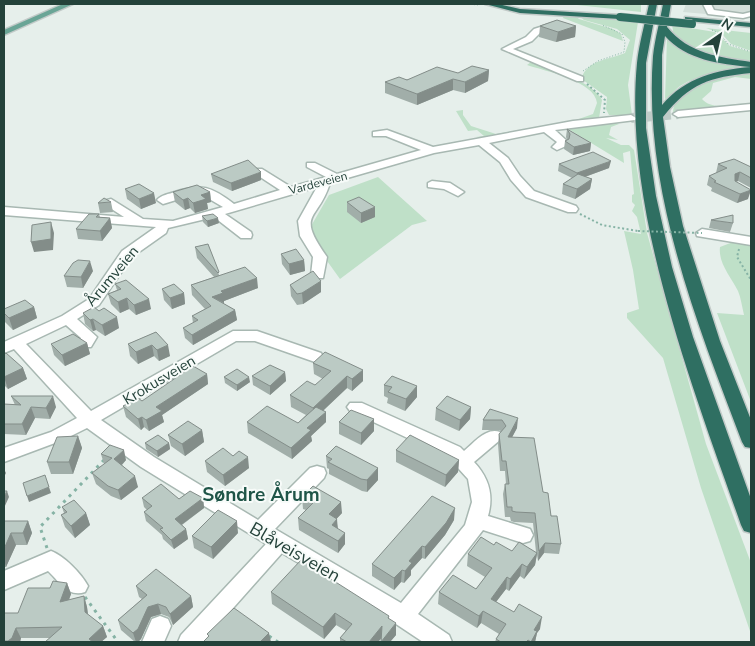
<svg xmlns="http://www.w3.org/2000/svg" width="755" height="646" font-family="'Nunito Sans',sans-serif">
<rect width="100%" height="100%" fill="#e6efeb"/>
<path fill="#d4dfda" d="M686,4H751V18L683,12Z"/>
<path fill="#bfe0c8" d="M568,4H641V12Z
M564,15L576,16L579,19L613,29L621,34L623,41L563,18Z
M579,16L638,22L628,85L632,115H609L606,109L607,97L583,80L582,77C588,60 611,59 625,53L630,40L617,29L584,20Z
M672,25L715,32L730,46L751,52V63L698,52L674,36Z
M706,28L751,33V51L731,44L722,34Z
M667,38C686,58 725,63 751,65V69C726,71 701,73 680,86C674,90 671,97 665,99Z
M531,62C550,69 593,81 602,100L599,118L483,138L476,137L484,136L477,130L468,131L456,111L463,110V115L471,126L496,134L576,120L593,114L597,103C595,81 545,71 527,65Z
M751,72V79L735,77L713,83L711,91L702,99C714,113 738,100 751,105L673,112C678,79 725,75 751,72Z
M613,122L619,124L611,127L609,135L618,140L606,138L621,145H629L634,150L647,233L706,444L751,563V634L701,488L663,358L627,318V313L639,309L633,270L624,231L641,234L637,217L632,211L635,205L632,202V195L634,194L630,151L623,153L624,163L565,127Z
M378,177L427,221L412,225L340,279L307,233L329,195Z
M733,242H751V402L717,313L744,315C742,307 741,298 738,291C731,277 718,263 720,247Z"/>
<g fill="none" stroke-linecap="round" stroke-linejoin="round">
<path stroke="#bfccc8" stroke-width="10" stroke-dasharray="10 5" stroke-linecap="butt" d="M631,118L678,114"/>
<defs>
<path id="minor" d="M703,4H711L714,10L743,14L751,12V16L743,18L708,14Z
M556,22L563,24L540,33L532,41L513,49L583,77V81H577L502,49L526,37L534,29Z
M751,104V110L678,117L673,114L678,111Z
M631,115L636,118L635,120L555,130L567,141L566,146L557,150L552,147L557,142L544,132L489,143L508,158L520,176L534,191L576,206L578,209L576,212H568L526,197L511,180L500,162L479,145L434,153L330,183C318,222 295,212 327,257L323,278H313L311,275L313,257L300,236L298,221L317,187L225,214L251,232L252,235L251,238H241L214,217L168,228L166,233L132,257L99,305L77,319L97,337L91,347H81L78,344L81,338L66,325L26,344L91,411L233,331H257L321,353L323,357L321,361L315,362L255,341H236L101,420L154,457L258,520L310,468L317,466L324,468L326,473L324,478L275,529L401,603L465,525L472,502L468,479L448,457L350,411L347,407L350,403H362L460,447L464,451C474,443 486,427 500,432L503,436L500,440L474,462C489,478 494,495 488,516L530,529L533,535L530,541L523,543L483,530L418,614L449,635L452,642H423L351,594L282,553L203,642H178L181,635L266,544L141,467L87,428L63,440L4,462V448L51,432L77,418L14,349L4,353V342L62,316L89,299L122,251L156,227L4,215V207L124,217L107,206L105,203L107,200L111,199L143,219L173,221L223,207L199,193L163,204L157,200C161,195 169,194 175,192C201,183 212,187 234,204L280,190L254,173V169H262L291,187L326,177L307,167V163H315L337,174L421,150L386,136H373V132L387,130L433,147L573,121Z
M432,181L450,183L464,192L458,196L444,189L428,187V183Z
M702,229L751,237V245L697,236L696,233Z
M51,551C64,556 81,573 88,586L85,592C68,598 59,581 48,571L4,590V571Z
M160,616L168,619L171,626L164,642H142L152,619Z"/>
<path id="major" d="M63,4H73L4,35V30Z"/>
<path id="highway" d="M485,4H498L520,9L620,15L624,17L620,19L520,13Z
M649,4H657L646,63V128L656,196L672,267L693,337L751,499V533L744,531L741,525C693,388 623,210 637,63C639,44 645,23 649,4Z
M663,4H671L667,27C689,54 719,57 751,62L750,67C720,64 686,60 665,36L662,55V105C686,77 716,70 751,67V73C710,77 690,83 663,117L670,167L683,226L720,341L751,420V448L745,447L742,442C696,321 643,188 653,56C655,38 660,21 663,4Z
M685,17L751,23V27L688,21H685Z"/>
</defs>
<use href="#minor" stroke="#a8b8b2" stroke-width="3"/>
<use href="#major" stroke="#c2cac8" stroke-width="3"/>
<use href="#highway" stroke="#c2cac8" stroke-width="3"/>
<path stroke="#86b3a5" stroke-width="1" stroke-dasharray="1 2" stroke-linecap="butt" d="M465,4L480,5
M712,30L719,33L728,44L751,52
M583,71L598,61L624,52L625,42L622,34L602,25"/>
<path stroke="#86b3a5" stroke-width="2" stroke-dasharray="2 2.5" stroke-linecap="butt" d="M587,84L605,100L604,113
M580,214L602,225L638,231
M739,249L737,257L751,280"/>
<path stroke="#86b3a5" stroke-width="3" stroke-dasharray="3 5" stroke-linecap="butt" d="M47,548L40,527L104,460
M85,597L118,642
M269,636L278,642"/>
<use href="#minor" fill="#fff" fill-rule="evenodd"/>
<use href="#major" fill="#6aa596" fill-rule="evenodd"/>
<use href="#highway" fill="#2f6f62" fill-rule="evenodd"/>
<defs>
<path id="highway-bridge" d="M620,17L692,24"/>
</defs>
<use href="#highway-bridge" stroke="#c2cac8" stroke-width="9" stroke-linecap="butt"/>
<path stroke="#86b3a5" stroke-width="2" stroke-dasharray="2 2.5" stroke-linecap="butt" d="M638,231L702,233"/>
<use href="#highway-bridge" stroke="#2f6f62" stroke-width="8"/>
</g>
<path fill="#a1aea9" d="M540,26H576L575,37L556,42L539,37Z
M489,70L488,81L465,93L453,90L417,105L385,93V82L458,73Z
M567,129L591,143L590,151L573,155L564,149L565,141L567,140L566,137Z
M559,164L609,168L585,177L592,179L590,189L575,199L562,194L563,184L572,178L558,171Z
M718,164L751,167V188L738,181L736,182L748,199L737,203L711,191L712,188L707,185L709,176L716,173Z
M211,174L261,180L232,191L213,182Z
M125,189L156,203L141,209L127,199Z
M173,192H210L211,202L207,203L208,209L195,213L190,208L185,210L175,202Z
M111,202L113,212L100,213L98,203Z
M347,202L375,217L361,223L347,212Z
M99,214L100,217L110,218L112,228L102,241L78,239L76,229Z
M202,216L219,223L208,227L203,222Z
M711,220L733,223L730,232L709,228Z
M208,244L219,275L258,288L224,301V304L235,310L237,320L193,345L185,338L183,328L193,323L192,316L205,309L192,295L191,285L214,277L197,258L195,247Z
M281,254L304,260L305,271L290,275L282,264Z
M93,271L83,288L67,287L64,276Z
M321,281V292L303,304L297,305L291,296L290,285Z
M115,284L151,309L136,315L129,309L120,313L111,304L108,294L117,290Z
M162,289L184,293L185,304L172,309L164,300Z
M34,307L37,318L13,330L4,321V309Z
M83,313L119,328L105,336L96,330L93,331L85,324Z
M156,332L170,356L159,361L154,356L138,364L130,356L128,344Z
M87,343L90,354L65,366L54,355L51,344Z
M4,354L23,368L27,379L8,389L4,385Z
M313,363L363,370V381L352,391L347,388L324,410L326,422L311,436L312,441L292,459L248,433L247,422L298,423L306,415L291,407L290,395L315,385L323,379L314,374Z
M285,372L286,381L270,395L253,385L252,376Z
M207,374L208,384L162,415L164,422L149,431L144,427L141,430L126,417L123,406L142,401Z
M224,377L250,382L237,391L225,383Z
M384,385L417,386V397L405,411L387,403L388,398L384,396Z
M11,396L56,407L50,419L35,418L26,435L4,434V404L15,405Z
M471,407L470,419L459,431L435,420L436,408Z
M490,409L517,428L512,437L543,492L561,544L559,554L544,553L538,561L537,555L535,565L524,579L520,576L509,591L506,589L496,602L540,629L537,633L535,642H495L496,639L499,634L481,623L477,628L438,604L439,592L476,589L485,577L467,566L468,554L494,545L512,551L536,552L533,523L514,522L511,521L510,517H505L503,494L505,484H506L505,471H500L498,444L499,434L501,432L500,430H482L483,420Z
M374,419V431L361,445L339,434V422Z
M202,430L204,442L185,456L171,446L168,435Z
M78,436L82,448L73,474H51L47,462Z
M145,443H169L170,449L158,457L146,449Z
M396,450L459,460L458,472L445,487L396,462Z
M101,454L126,460L122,465L138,487L121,500L111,496L96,484L92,473L104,464Z
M233,456L249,468L225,486L207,472L205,461Z
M326,456L378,480L367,492L362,491L329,474V469L327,468Z
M302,497L342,513L336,519L338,529L345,544L338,553L299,530L298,518L306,510L303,509Z
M142,498L179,499L203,498L204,508L182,525L186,529L188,539L174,549L163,539L162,535L146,521L144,512L147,510L144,507Z
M62,507L86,513L90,525L75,538L65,527L61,515L64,513Z
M454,520L445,535L425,559L422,558L411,570V575L404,583L401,582L394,590L372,576V564Z
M4,521H28L32,533L27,545H16L6,567H4Z
M238,533L213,559L194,548L192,536Z
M67,583L71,594L69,600L84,596L87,607L88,615L103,626L107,637L101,642H45L50,638H21L20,642H4V613H18L50,588Z
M136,586L191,596L193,607L173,625L169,617L161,614L151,617L141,639L138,642H135L121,630L118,620L142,599L139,597Z
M271,592L389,616V619L396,635L390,642H381V639L378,642H340V638L346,631L336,625L324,639L272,604Z"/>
<path fill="#838d89" d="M576,26L575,37L556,42L558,32Z
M489,70L488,81L465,93V82Z
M453,79V90L417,105V94Z
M591,143L590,151L573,155L574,147Z
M611,161L609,168L576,180L577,173Z
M261,172V180L232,191L231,183Z
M740,172L738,181L732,183L735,174Z
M592,179L590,189L575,199L577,189Z
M751,190L748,199L737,203L740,194Z
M210,192L211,202L207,203L208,209L195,213L193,203L201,195Z
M154,193L156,203L141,209L139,199Z
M188,198L190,208L185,210L183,200Z
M375,207V217L361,223V213Z
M110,218L112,228L102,241L100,231Z
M218,218L219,223L208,227L207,221Z
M51,222L54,233L53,250L34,252L31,242Z
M304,260L305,271L290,275L289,264Z
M90,261L93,271L83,288L81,277Z
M257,278L258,288L224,301V303L212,297L221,291Z
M321,281V292L303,304L302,293Z
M184,293L185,304L172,309L170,298Z
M127,298L129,309L120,313L118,302Z
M149,299L151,309L136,315L134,305Z
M34,307L37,318L13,330L9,318Z
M235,310L237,320L193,345L192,335Z
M117,317L119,328L105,336L102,325Z
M93,319L96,330L93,331L90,320Z
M87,343L90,354L65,366L62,355Z
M152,345L154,356L138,364L136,352Z
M168,345L170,356L159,361L157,350Z
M23,368L27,379L8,389L4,377Z
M363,370V381L352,391V379Z
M285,372L286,381L270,395V386Z
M207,374L208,384L162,415L164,422L149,431L146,420L156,407Z
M347,376V388L314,419L313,408Z
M249,377L250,382L237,391V385Z
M417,386V397L405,411L406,399Z
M53,396L56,407L50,419L46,408Z
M31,407L35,418L26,435L22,424Z
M471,407L470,419L459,431L460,420Z
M326,412V422L311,436L312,441L292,459L291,448L307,428Z
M142,417L144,427L141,430L138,419Z
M518,418L517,428L507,447L508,437Z
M374,419V431L361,445V433Z
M202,430L204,442L185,456L182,444Z
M78,436L82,448L73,474L69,462Z
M169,443L170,449L158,457L157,451Z
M124,450L126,460L117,470L114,459Z
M248,457L249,468L225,486L223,475Z
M459,460L458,472L445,487L446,475Z
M378,468V480L367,492V480Z
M4,469L6,473L4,477Z
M135,476L138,487L121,500L118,490Z
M49,487L51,493L29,502L27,496Z
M7,491L9,497L4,508V497Z
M203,498L204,508L177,528L175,519Z
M341,502L342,513L330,526L329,514Z
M455,508L454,520L445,535L425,559V547Z
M86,513L90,525L75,538L71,526Z
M337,519L338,531L332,525Z
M28,521L32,533L27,545L23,533Z
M237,521L238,533L213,559L211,547Z
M186,529L188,539L174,549L171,540Z
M11,533L16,545L6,567L4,560V549Z
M345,533V544L338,553V541Z
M545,543L544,553L538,561L539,551Z
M422,546V558L411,570V575L404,583L405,571L409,561Z
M537,553L535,565L524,579L527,567Z
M522,564L520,576L509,591L510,579Z
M402,570L401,582L394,590V578Z
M507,577L506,589L489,611L491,599Z
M67,583L71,594L64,613L60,602Z
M84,596L87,607L89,623L85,612Z
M191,596L193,607L173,625L170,614Z
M158,604L161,614L151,617L141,639L138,642H136L133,633L148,607Z
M483,611L481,623L477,628L479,616Z
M335,613L336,625L324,639L323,627Z
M542,617L540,629L537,633L535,642H531L534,630Z
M396,623V635L390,642H381Z
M103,626L107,637L101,642H90L89,639Z
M382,626V637L378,642H369Z
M16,628L21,638L20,642H9L8,641Z
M269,633L271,642H260Z"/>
<path fill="#bbcac4" stroke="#838d89" d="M557,20L576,26L558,32L540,26Z
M472,66L489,70L465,82L453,79L417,94L385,82L399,77L407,80L437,67L458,73Z
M567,129L591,143L574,147L565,141L569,139L570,134Z
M593,152L611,161L577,173L559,164Z
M734,159L751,167V178L740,172L735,174V181L751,190L740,194L714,182L716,181L709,176L727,168L718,164Z
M248,160L261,172L231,183L211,174Z
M578,174L592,179L577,189L563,184Z
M139,184L154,193L139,199L125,189Z
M197,185L210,192L201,195L206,199L193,203L188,198L183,200L173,192Z
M359,197L375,207L361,213L347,202Z
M104,198L111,202L98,203Z
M89,214H99L96,217L110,218L100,231L76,229Z
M213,214L218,218L207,221L202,216Z
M733,215V223L711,220Z
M51,222V239L31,242L32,225Z
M208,244L219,272L218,273L195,247Z
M296,249L304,260L289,264L281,254Z
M78,260L90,261L81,277L64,276L73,263Z
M245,267L257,278L221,291L223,293L212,297L235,310L192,335L183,328L198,320L192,316L211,306L191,285Z
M313,271L321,281L302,293L297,294L290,285Z
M126,280L149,299L134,305L127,298L118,302L108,294L121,289L115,284Z
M174,284L184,293L170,298L162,289Z
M25,300L34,307L9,318L4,313V309Z
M94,307L99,311L104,308L117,317L102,325L93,319L90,320L83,313Z
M156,332L168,345L157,350L152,345L136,352L128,344Z
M73,334L87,343L62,355L51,344Z
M325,352L363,370L352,379L347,376L313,408L290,395L307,381L315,385L331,371L313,363Z
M6,353L23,368L4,377V354Z
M270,365L285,372L270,386L252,376Z
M193,366L207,374L156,407L162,411L146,420L142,417L138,419L123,406L138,398L142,401Z
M237,369L249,377L237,385L224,377Z
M392,376L417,386L406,399L388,392L392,387L384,385Z
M11,396H53L46,408L31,407L22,424H4V404L21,405Z
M447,396L471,407L460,420L436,408Z
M267,406L298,423L316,407L326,412L307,428L311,430L291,448L247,422Z
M490,409L518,418L508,437L534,438L543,492L548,493L551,516H557L561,544L545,543L539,551L535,513L516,512L512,511V507H507L505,484H509L506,461H502L499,434L506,426L502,420H483Z
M351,410L374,419L361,433L339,422Z
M188,421L202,430L182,444L168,435Z
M158,435L169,443L157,451L145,443Z
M410,435L459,460L446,475L396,450Z
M78,436L69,462H47L57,437Z
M110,445L124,450L114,459L135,476L118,490L108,486L92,473L112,458L101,454Z
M336,446L378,468L367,480L361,479L328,462L332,459L326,456Z
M223,448L233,456L239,451L248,457L223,475L205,461Z
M45,475L49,487L27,496L23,483Z
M161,484L179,499L190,491L203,498L175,519L186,529L171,540L160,529L163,528L144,512L152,506L142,498Z
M313,486L341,502L329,514L337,519L332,525L345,533L338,541L298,518L313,503L302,497Z
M4,491H7L4,497Z
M432,496L455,508L446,523L425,547L422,546L409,561L412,563L405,571L402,570L394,578L372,564Z
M74,500L86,513L71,526L61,515L67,512L62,507Z
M218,510L237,521L211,547L192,536Z
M4,521H28L23,533H11L4,549Z
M481,537L494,545L496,542L512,551L519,542L537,553L527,567L522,564L510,579L507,577L491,599L514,612L519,604L542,617L534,630L537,631L531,642L528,640L526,642H501L496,639L506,624L483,611L479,616L439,592L453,575L476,589L492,568L468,554Z
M301,560L389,616L388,618L396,623L381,642L382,626L369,642H347L340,638L352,624L335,613L323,627L271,592Z
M156,569L191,596L170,614L166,607L158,604L148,607L138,629L133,633L118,620L147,595L136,586Z
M53,581L67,583L60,602L84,596L85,612L103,626L89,639L93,642H45L62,627L16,628L12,638L8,641H4V613H18L28,588H50Z
M234,608L269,633L260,642H203L209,636L207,634Z"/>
<g text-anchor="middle" stroke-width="4" stroke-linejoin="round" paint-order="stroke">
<g font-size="12" fill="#24423a" stroke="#f7fbf9">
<text transform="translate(318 183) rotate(-15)" y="4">Vardeveien</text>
</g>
<g font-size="15" fill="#24423a" stroke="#f7fbf9">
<text transform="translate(112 276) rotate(-50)" y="5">Årumveien</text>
<text transform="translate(159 380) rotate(-31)" y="5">Krokusveien</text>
</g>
<g font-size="18" fill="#24423a" stroke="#f7fbf9">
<text transform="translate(295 552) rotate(30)" y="6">Blåveisveien</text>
</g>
<g font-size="19" font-weight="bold" fill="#1f5548" stroke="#f7fbf9">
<text x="261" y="501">Søndre Årum</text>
</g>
</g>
<rect width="755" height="646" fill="none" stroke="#24423a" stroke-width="10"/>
<g transform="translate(720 35) rotate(34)" stroke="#f7fbf9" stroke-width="4" paint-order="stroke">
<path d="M0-4L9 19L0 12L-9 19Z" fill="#24423a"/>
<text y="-8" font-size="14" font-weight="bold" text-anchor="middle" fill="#24423a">N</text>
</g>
</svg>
